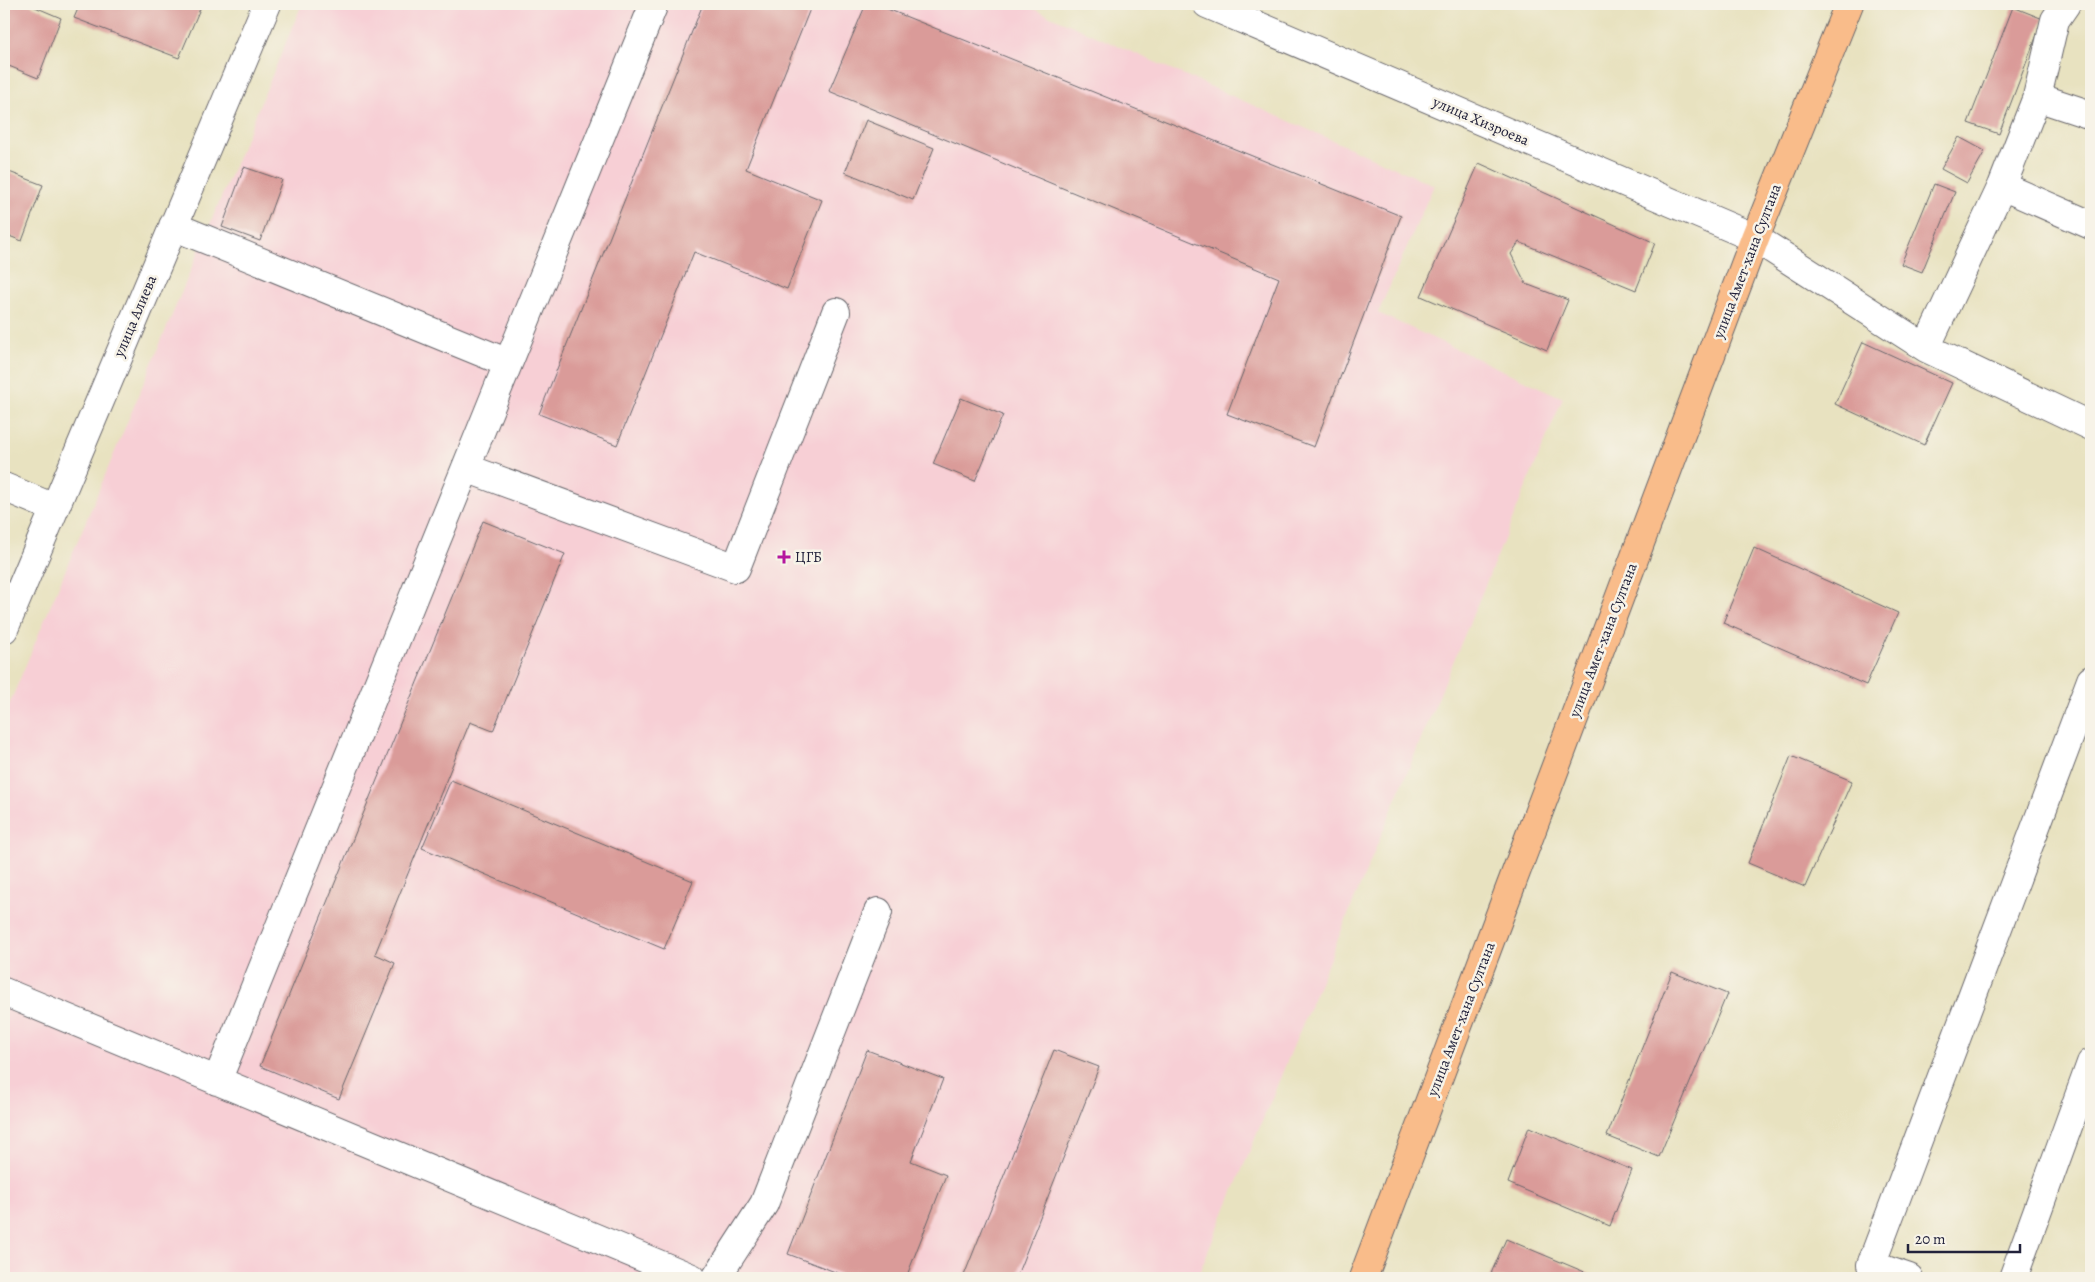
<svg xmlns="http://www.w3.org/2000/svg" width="2095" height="1282" font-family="Alegreya,serif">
<rect width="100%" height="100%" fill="#f7f3e8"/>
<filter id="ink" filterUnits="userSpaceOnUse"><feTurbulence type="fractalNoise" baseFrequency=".02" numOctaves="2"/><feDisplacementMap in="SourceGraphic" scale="10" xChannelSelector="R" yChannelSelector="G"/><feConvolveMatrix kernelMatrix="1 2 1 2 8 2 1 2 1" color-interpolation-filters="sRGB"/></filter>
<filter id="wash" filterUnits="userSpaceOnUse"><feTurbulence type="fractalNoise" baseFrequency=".0096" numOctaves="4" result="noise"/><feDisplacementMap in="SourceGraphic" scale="20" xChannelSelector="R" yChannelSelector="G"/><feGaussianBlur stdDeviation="1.12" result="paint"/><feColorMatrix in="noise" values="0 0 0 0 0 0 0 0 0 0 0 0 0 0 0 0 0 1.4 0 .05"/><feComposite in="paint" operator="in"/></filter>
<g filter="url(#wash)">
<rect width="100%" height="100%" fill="#e8e2c0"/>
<path fill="#f7cfd5" d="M302,4H1023L1434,185L1378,313L1563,398L1197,1278H4V717Z"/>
<g id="blocks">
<path fill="#da9b99" d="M4,4H28L61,18L38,78L4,64Z
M80,4H202L179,58L74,18Z
M703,4H812L746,169L822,200L787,289L694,252L617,445L539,414Z
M866,4H875L1401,216L1314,447L1227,414L1279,278L829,91Z
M2013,7L2043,19L1999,134L1968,123Z
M866,120L934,148L913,200L845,172Z
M1959,137L1985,151L1967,183L1941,169Z
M1479,163L1655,243L1636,290L1519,242L1511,254L1526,284L1568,300L1547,350L1421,296Z
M244,167L282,180L260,241L222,227Z
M4,170L43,185L22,241L4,234Z
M1934,184L1955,192L1922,272L1901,264Z
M1863,342L1952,383L1924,445L1835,404Z
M961,398L1003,415L975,481L933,464Z
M483,521L565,554L493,731L470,722L375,954L395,963L339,1099L260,1066Z
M1754,548L1898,613L1866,685L1723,623Z
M1791,756L1852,781L1805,887L1748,863Z
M451,780L693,881L664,949L422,848Z
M1672,972L1727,994L1659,1157L1607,1136Z
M867,1050L943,1079L911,1161L946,1175L906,1278H851L788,1254Z
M1054,1050L1099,1067L1016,1278H963Z
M1529,1127L1632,1170L1610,1226L1508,1183Z
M1506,1239L1599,1278H1489Z"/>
</g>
</g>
<g filter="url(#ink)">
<use href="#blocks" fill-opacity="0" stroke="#67656a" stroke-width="1"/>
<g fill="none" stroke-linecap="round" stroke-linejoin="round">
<defs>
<path id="minor" d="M1207,4L1755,238L1926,348L2091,426
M2037,97L2091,115
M2002,186L2091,225
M173,226L508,363
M1926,348L2002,186L2037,97L2055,20L2066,4
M466,468L736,568L836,312
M4,487L54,508
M4,629L267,4
M4,992L692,1278
M217,1081L654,4
M716,1278L764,1204L878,912
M1909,1278L1871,1265L2091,680
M2013,1278L2091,1063"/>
<path id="major" d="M1363,1278L1755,238L1849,4"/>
</defs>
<use href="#minor" stroke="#67656a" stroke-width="30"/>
<use href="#major" stroke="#67656a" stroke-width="30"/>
<use href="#minor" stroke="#fff" stroke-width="28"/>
<use href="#major" stroke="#f9bc8a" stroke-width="28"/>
</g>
</g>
<path fill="#b5179e" stroke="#f7f3e8" stroke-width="2" d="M781.5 549.5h5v5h5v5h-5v5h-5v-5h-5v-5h5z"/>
<g text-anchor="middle" stroke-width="5" stroke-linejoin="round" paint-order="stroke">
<g font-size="15" fill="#22223b" stroke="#f7f3e8">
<text transform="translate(1481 121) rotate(23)" y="5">улица Хизроева</text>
<text transform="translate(1747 261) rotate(-69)" y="5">улица Амет-хана Султана</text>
<text transform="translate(135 316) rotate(-67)" y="5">улица Алиева</text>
<text transform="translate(1603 640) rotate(-69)" y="5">улица Амет-хана Султана</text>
<text transform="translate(1461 1019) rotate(-69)" y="5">улица Амет-хана Султана</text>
</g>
<g font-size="15" fill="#22223b" stroke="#f7f3e8" text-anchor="start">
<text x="795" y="562">ЦГБ</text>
</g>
</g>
<rect width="2095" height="1282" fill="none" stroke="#f7f3e8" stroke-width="20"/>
<path d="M1908 1244v8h112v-8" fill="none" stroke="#22223b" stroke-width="2.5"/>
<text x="1915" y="1244" font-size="15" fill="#22223b" stroke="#f7f3e8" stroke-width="4" paint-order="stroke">20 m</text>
</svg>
